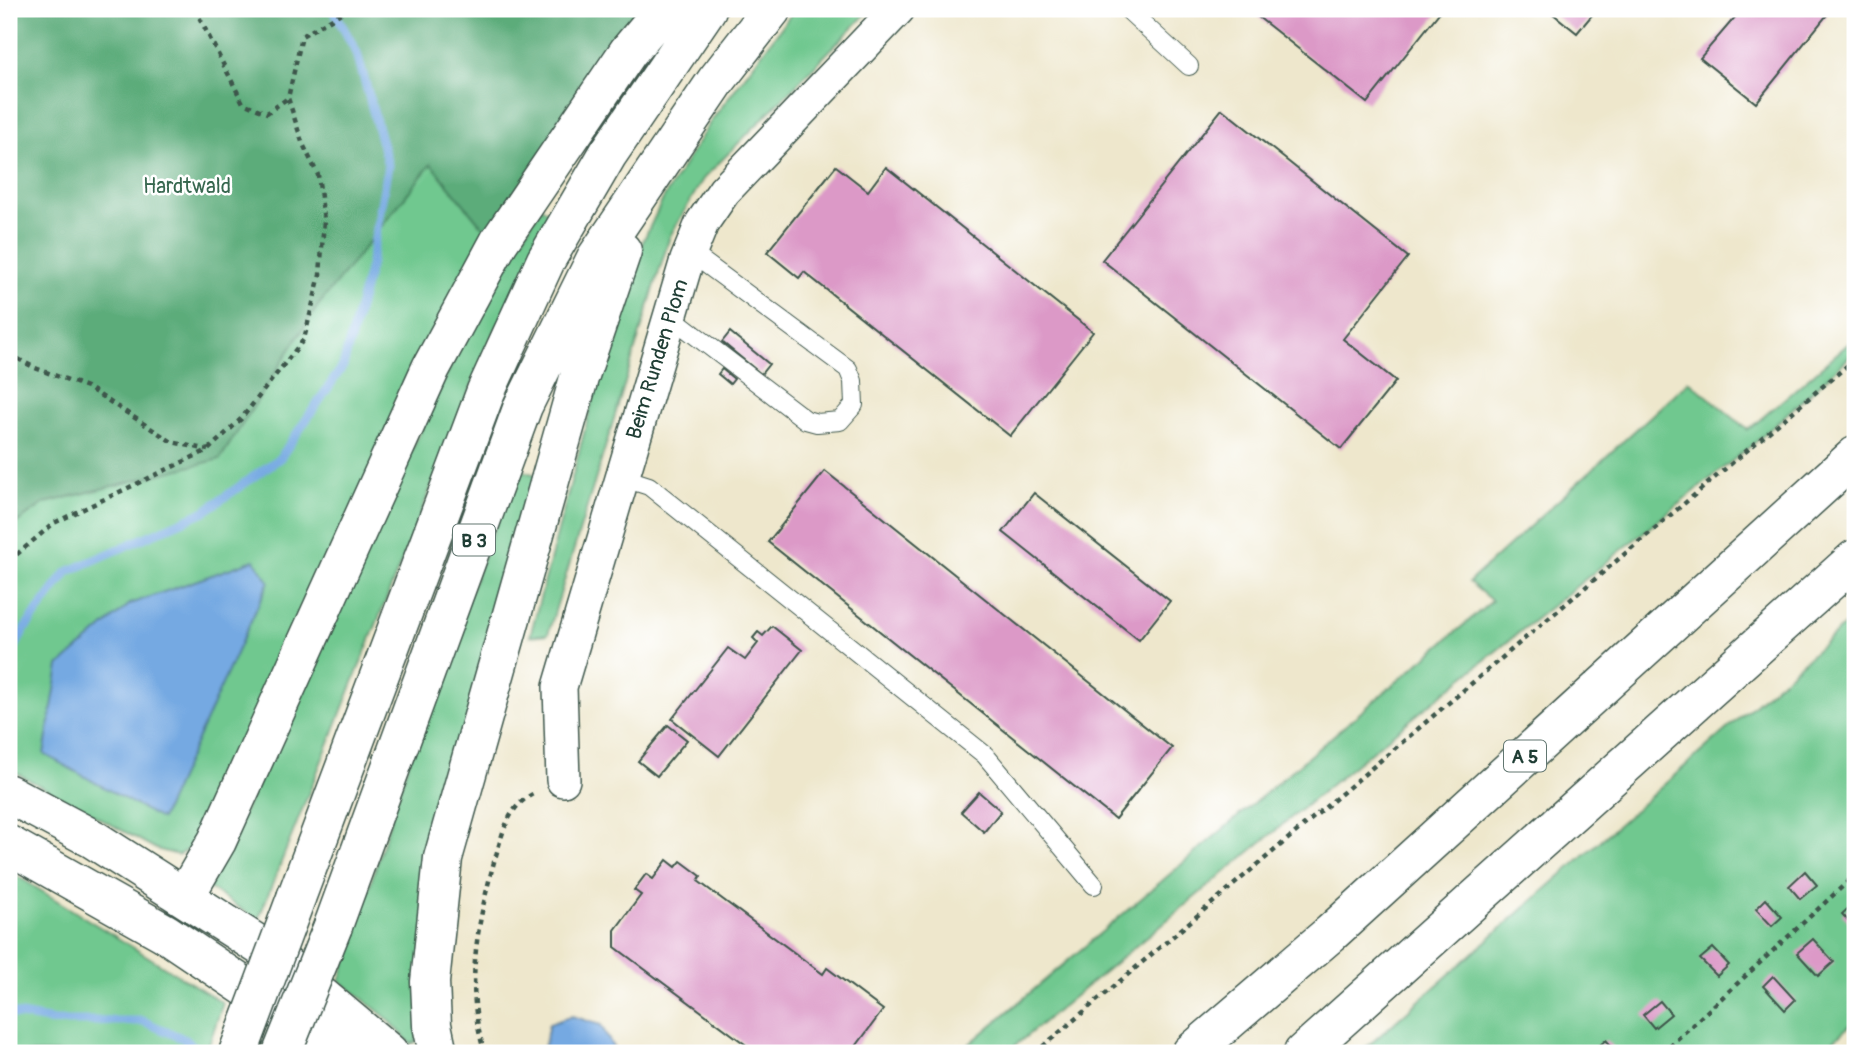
<svg xmlns="http://www.w3.org/2000/svg" width="1864" height="1062" font-family="Pangolin,sans-serif">
<rect width="100%" height="100%" fill="#fff"/>
<filter id="ink" filterUnits="userSpaceOnUse"><feTurbulence type="fractalNoise" baseFrequency=".0143" numOctaves="2"/><feDisplacementMap in="SourceGraphic" scale="14" xChannelSelector="R" yChannelSelector="G"/><feConvolveMatrix kernelMatrix="1 2 1 2 8 2 1 2 1" color-interpolation-filters="sRGB"/></filter>
<filter id="wash" filterUnits="userSpaceOnUse"><feTurbulence type="fractalNoise" baseFrequency=".00686" numOctaves="4" result="noise"/><feDisplacementMap in="SourceGraphic" scale="28" xChannelSelector="R" yChannelSelector="G"/><feGaussianBlur stdDeviation="1.57" result="paint"/><feColorMatrix in="noise" values="0 0 0 0 0 0 0 0 0 0 0 0 0 0 0 0 0 1.4 0 .05"/><feComposite in="paint" operator="in"/></filter>
<g filter="url(#wash)">
<rect width="100%" height="100%" fill="#eee7cc"/>
<path fill="#6fc88f" stroke="#478262" stroke-width="2" d="M795,9H871L703,179L670,236L548,634L530,636L613,324L638,252L663,199L711,121Z
M432,163L489,235L197,845L178,855L156,849L9,769V528L45,503L220,459L317,307Z
M541,207L554,216L488,345L258,920L209,888L462,342Z
M1855,338V352L1757,441L1378,746L1006,1053H959L1492,601L1469,582L1689,381L1748,430Z
M517,469L536,475L416,1042L411,1044L388,1019L340,981L422,719Z
M1855,616V1021L1819,1053H1360Z
M9,871L223,1003L206,1053H9Z"/>
<path fill="#5bac7a" stroke="#3d7457" stroke-width="2" d="M9,9H652L489,235L431,164L317,307L220,459L45,503L9,528Z"/>
<path fill="#75a9e2" stroke="#4a738b" stroke-width="2" d="M254,560L269,581L161,819L44,754L59,666L130,604Z
M572,1016L601,1025L616,1053H543L549,1024Z"/>
<g fill="none" stroke-linecap="round" stroke-linejoin="round">
<path stroke="#75a9e2" stroke-width="9" d="M9,658L24,630L67,572L205,511L280,458L343,366L370,267L388,165L357,53L333,9
M9,1013L54,1021H143L184,1039L202,1053"/>
</g>
<g id="blocks">
<path fill="#dc99c7" d="M1248,9H1442L1367,103Z
M1547,9H1597L1577,33Z
M1742,9H1819L1827,15L1756,103L1700,58Z
M1222,109L1408,257L1343,339L1396,381L1341,449L1102,260Z
M836,166L868,191L886,167L1093,332L1010,436L804,272L799,278L767,252Z
M730,332L769,364L761,374L722,342Z
M722,369L734,379L730,384L718,374Z
M825,471L1172,748L1115,819L768,542Z
M1034,493L1170,601L1139,640L1003,532Z
M772,626L802,650L719,756L672,719L728,648L745,660L758,643L753,638L758,632L763,636Z
M668,725L687,740L657,776L638,761Z
M979,792L1001,811L984,832L961,812Z
M667,860L676,867L681,861L701,876L698,881L823,974L827,968L883,1010L851,1053H757L615,947V930L641,895L634,890L646,874L653,879Z
M1805,871L1817,885L1800,899L1789,886Z
M1766,899L1782,917L1772,926L1756,909Z
M1855,902V928L1842,914Z
M1813,939L1834,962L1818,976L1797,953Z
M1713,948L1729,965L1717,976L1700,959Z
M1773,976L1795,1000L1785,1010L1763,986Z
M1660,1001L1671,1014L1654,1028L1643,1015Z
M1606,1040L1618,1053H1590Z"/>
</g>
</g>
<g filter="url(#ink)">
<use href="#blocks" fill-opacity="0" stroke="#3e564b" stroke-width="2"/>
<g fill="none" stroke-linecap="round" stroke-linejoin="round">
<defs>
<path id="service" d="M1127,9L1189,66
M670,316L806,420L817,423L840,421L854,405L853,381L848,369L690,252
M621,477L649,486L985,755L1094,885"/>
<path id="minor" d="M563,780L560,687L687,260L702,223L724,191L898,9"/>
<path id="secondary" d="M9,794L93,839L265,949L389,1053
M9,845L165,933L318,1036L337,1053"/>
<path id="trunk" d="M185,896L217,841L431,368L499,242L628,52L664,9
M296,898L486,391L546,260L608,154L707,9
M333,926L523,406L596,258L716,81L772,9
M438,1053L432,1025L430,982L443,858L579,378L622,251"/>
<path id="motorway" d="M1191,1053L1331,933L1855,456
M1303,1053L1855,559"/>
</defs>
<use href="#service" stroke="#3e564b" stroke-width="20"/>
<use href="#minor" stroke="#3e564b" stroke-width="36"/>
<use href="#secondary" stroke="#3e564b" stroke-width="41"/>
<use href="#trunk" stroke="#3e564b" stroke-width="41"/>
<use href="#motorway" stroke="#3e564b" stroke-width="41"/>
<path stroke="#3e564b" stroke-width="4.5" stroke-dasharray="5 5" stroke-linecap="butt" d="M195,9L243,103L267,113L288,98
M9,354L35,368L87,387L172,442L208,450
M9,561L54,523L208,450L241,419L304,339L320,275L324,220L318,175L302,142L288,98L302,36L348,9
M485,1053C464,991 477,924 494,862C503,833 507,805 537,792
M1035,1053L1855,359
M1662,1053L1855,875"/>
<use href="#service" stroke="#fff" stroke-width="18"/>
<use href="#minor" stroke="#fff" stroke-width="33"/>
<use href="#secondary" stroke="#fff" stroke-width="38"/>
<use href="#trunk" stroke="#fff" stroke-width="38"/>
<use href="#motorway" stroke="#fff" stroke-width="38"/>
<defs>
<path id="trunk-bridge" d="M238,1053L296,898
M282,1053L333,926"/>
</defs>
<use href="#trunk-bridge" stroke="#3e564b" stroke-width="41" stroke-linecap="butt"/>
<use href="#trunk-bridge" stroke="#fff" stroke-width="38"/>
</g>
</g>
<g text-anchor="middle" stroke-width="5" stroke-linejoin="round" paint-order="stroke">
<g fill="#fff" stroke="#627771" stroke-width="2">
<rect x="453" y="524.5" width="42" height="31" rx="5"/>
<rect x="1504" y="740.5" width="42" height="31" rx="5"/>
</g>
<g font-size="19" font-weight="bold" fill="#1f3d34">
<text x="474" y="547">B 3</text>
<text x="1525" y="763">A 5</text>
</g>
<g font-size="21" fill="#37674f" stroke="#fff">
<text x="187" y="193">Hardtwald</text>
</g>
<g font-size="21" fill="#1f3d34" stroke="#fff">
<text transform="translate(657 359) rotate(-73)" y="7">Beim Runden Plom</text>
</g>
</g>
<rect width="1864" height="1062" fill="none" stroke="#fff" stroke-width="35"/>
</svg>
